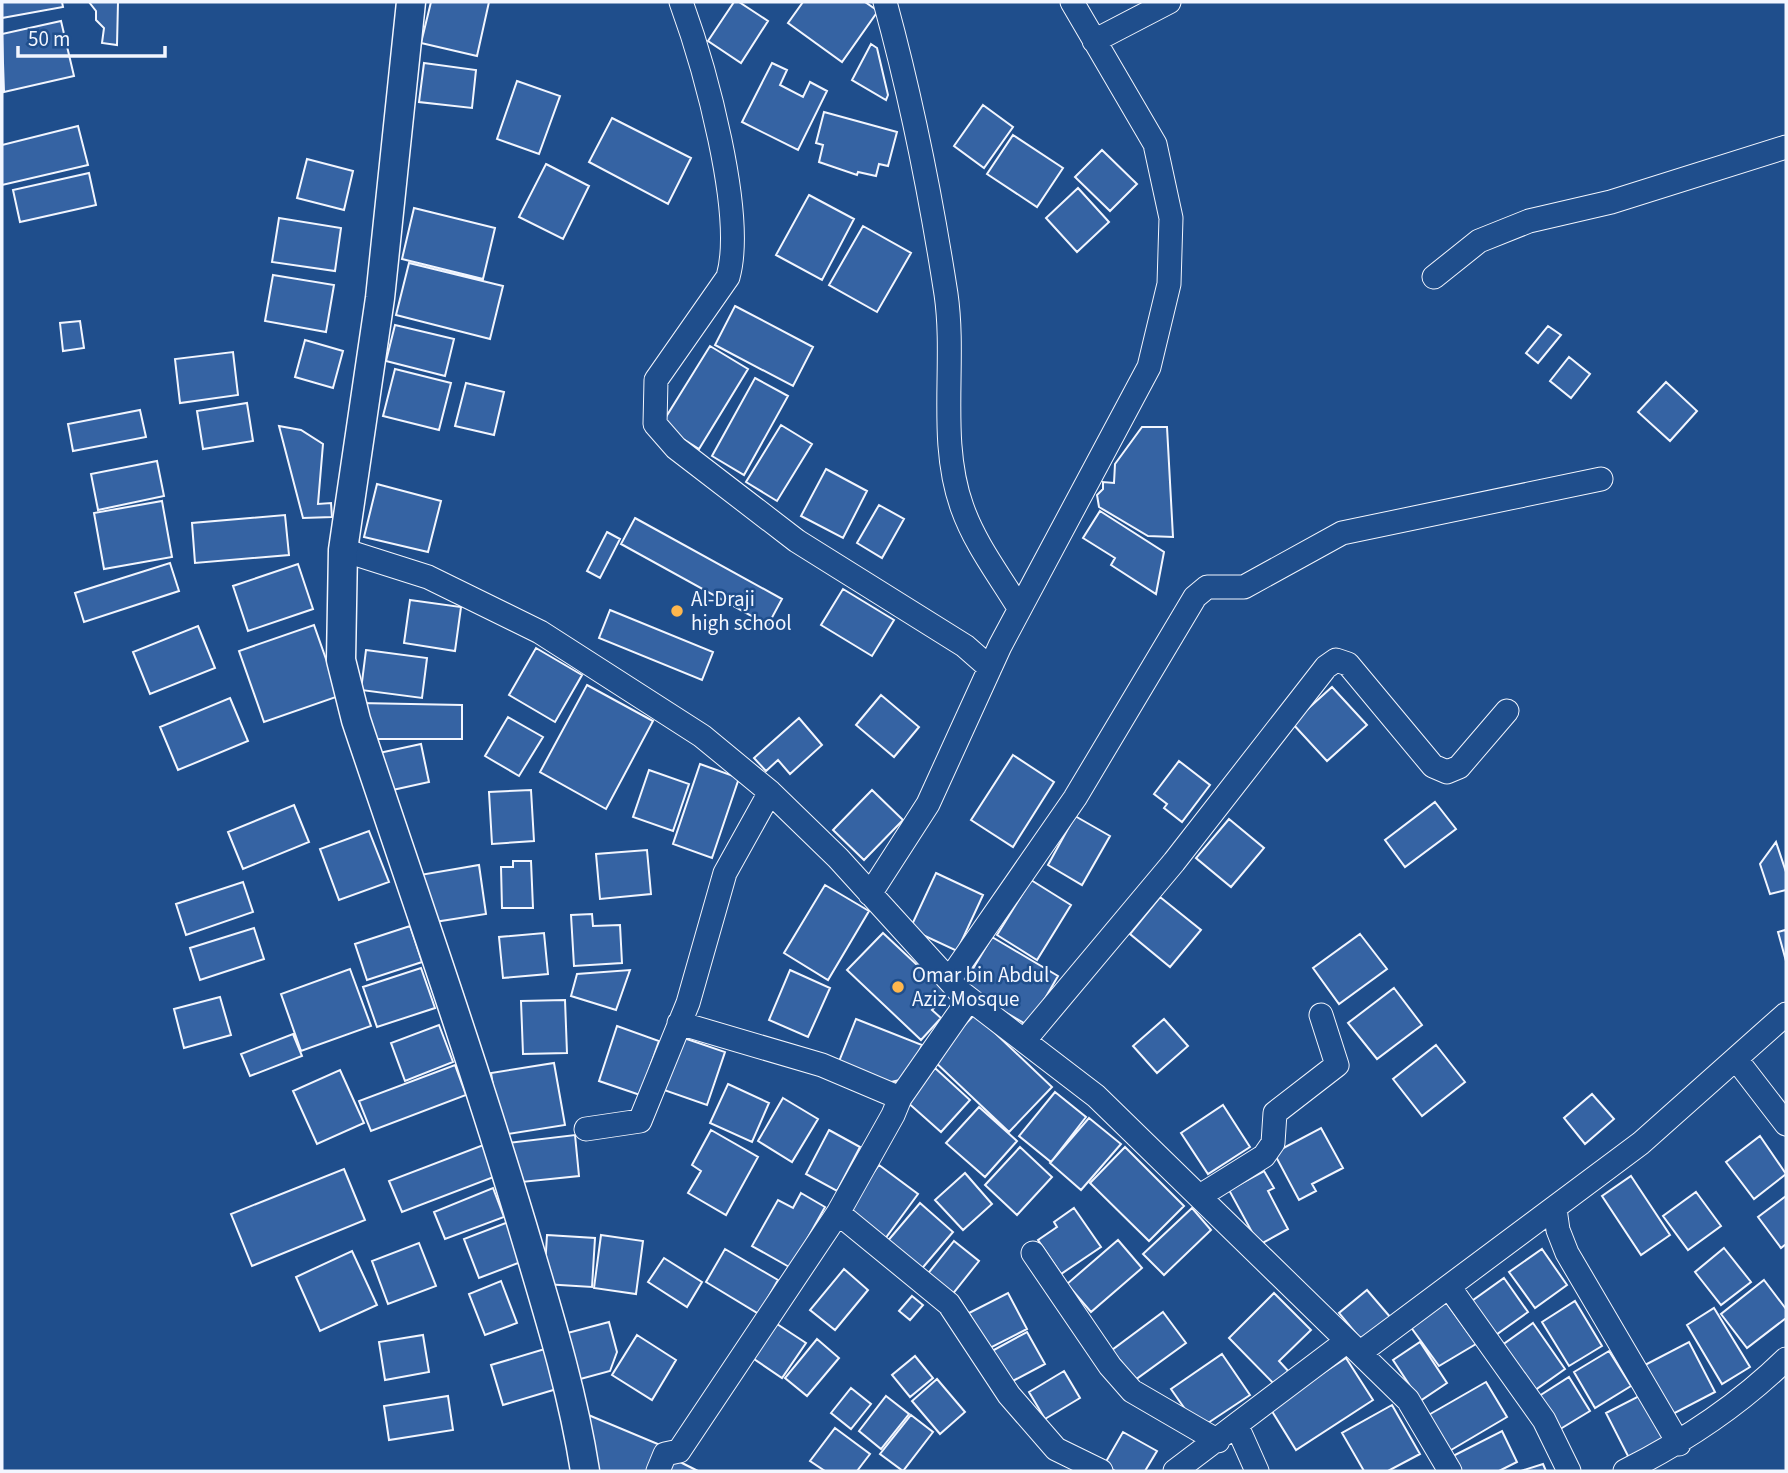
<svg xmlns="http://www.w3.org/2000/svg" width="1788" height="1473" font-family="'Source Sans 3',sans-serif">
<rect width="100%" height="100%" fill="#1f4e8c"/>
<path fill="#3563a3" stroke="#f2f6ff" stroke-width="2" d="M2,2H62L63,7L2,18Z
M89,2H118L117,45L102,43L104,28L96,20V11Z
M431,2H489L477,56L421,43Z
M734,2H739L768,21L741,63L708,41Z
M803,2H865L878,11L842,62L788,23Z
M61,21L74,76L4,92L2,34Z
M871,44L877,48L888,95L886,100L852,80Z
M424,63L476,70L472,108L419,102Z
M772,63L787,70L780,85L803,97L810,82L827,91L798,150L742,122Z
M517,81L560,96L539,154L497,139Z
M983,105L1013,127L984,168L954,146Z
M824,112L897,132L888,166L879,164L876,176L858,172L857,175L819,162L823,145L816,143Z
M612,118L691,158L668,204L589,162Z
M78,126L88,165L2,185V145Z
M1013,135L1063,168L1037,207L987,174Z
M1102,150L1137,184L1110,211L1075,177Z
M307,159L353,171L344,210L297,198Z
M546,164L589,186L563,239L519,217Z
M89,173L96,205L20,222L13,190Z
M1078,188L1109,222L1077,252L1046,218Z
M809,195L854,219L822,280L776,255Z
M414,208L495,228L483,279L402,259Z
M279,218L341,228L335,271L272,262Z
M863,226L911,253L877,312L829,285Z
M409,263L503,286L490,339L396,315Z
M273,275L334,285L326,332L265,321Z
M735,306L813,347L793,386L715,345Z
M80,321L84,348L63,351L60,323Z
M395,325L454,339L445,376L386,361Z
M1548,326L1561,335L1538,363L1526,353Z
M305,340L343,351L333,388L295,377Z
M710,346L748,369L699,449L661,425Z
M233,352L238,395L180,403L175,359Z
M1569,357L1590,374L1571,398L1550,381Z
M395,369L451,383L439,430L383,416Z
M755,378L788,396L744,475L712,456Z
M1666,382L1697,411L1670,441L1638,412Z
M466,383L504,392L494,435L455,426Z
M247,403L253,441L203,449L197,411Z
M140,410L146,437L73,451L68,424Z
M781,425L812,444L777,501L746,482Z
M279,426L301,430L323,444L318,504L331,503L332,517L303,518Z
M1142,427H1167L1173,537L1148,536L1099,507L1097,495L1103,489V482L1114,483L1115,464Z
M157,461L164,496L98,510L91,474Z
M826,469L867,491L843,538L801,516Z
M377,484L441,501L428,552L364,537Z
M162,501L172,557L104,569L94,513Z
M879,505L904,519L882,558L857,543Z
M1100,511L1164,552L1156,594L1111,565L1115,558L1083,538Z
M285,515L289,555L195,563L192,523Z
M635,518L782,599L768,625L621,544Z
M607,532L620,539L600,578L587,571Z
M170,563L179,591L84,622L75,593Z
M298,564L313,609L248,631L233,586Z
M843,589L894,620L872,656L821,625Z
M410,600L461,607L455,651L404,643Z
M610,610L713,652L702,680L599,638Z
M314,625L339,696L264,722L239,651Z
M198,626L215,668L150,694L133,652Z
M536,648L582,675L555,722L509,695Z
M366,650L427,658L422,698L361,690Z
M587,685L653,721L606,809L540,772Z
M1332,687L1367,725L1327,761L1292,723Z
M881,695L919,727L894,757L856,725Z
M230,698L248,741L178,770L160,727Z
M359,703L462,705V739H368Z
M508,717L543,737L519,776L485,756Z
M799,718L822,745L790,774L778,760L766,771L754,758Z
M421,744L429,782L388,791L379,753Z
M1013,755L1054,782L1013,847L971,820Z
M1179,761L1210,785L1182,822L1164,808L1167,804L1154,794Z
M700,764L739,778L712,858L673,844Z
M649,770L689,784L673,831L633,817Z
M531,790L534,841L492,844L489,792Z
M872,790L903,820L864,860L833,830Z
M1435,802L1456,829L1405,867L1385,840Z
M294,805L309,842L243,869L228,832Z
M1075,816L1110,836L1082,885L1048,865Z
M1229,819L1264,848L1231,887L1196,858Z
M369,831L389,882L339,900L320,849Z
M1776,842L1786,872V890L1770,894L1760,864Z
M647,850L651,894L600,899L596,854Z
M513,861H531L533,908H502L501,867H513Z
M479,865L486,914L428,923L420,875Z
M936,873L983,895L957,951L910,929Z
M1031,880L1071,905L1037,960L997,935Z
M243,882L253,912L186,935L176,904Z
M825,885L869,911L828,980L784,953Z
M1160,897L1201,930L1170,967L1130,934Z
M592,914L593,926L620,925L622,963L574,966L571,915Z
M410,926L422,962L367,980L355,944Z
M254,928L264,959L200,980L190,948Z
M1785,930L1786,932V961L1778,932Z
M544,933L548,974L503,978L499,937Z
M883,933L948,994L932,1010L941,1018L921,1040L847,970Z
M1360,934L1387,969L1339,1004L1313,968Z
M992,937L1058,976L1029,1026L962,987Z
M421,968L435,1008L377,1027L363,987Z
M350,969L371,1026L301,1051L281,994Z
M630,970L616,1010L571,996L577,974Z
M790,970L830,988L808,1037L769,1020Z
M1394,988L1422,1025L1377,1059L1348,1023Z
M220,997L231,1035L184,1048L174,1009Z
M565,1000L567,1053L523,1054L521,1001Z
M975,1014L1052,1087L1009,1132L932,1059Z
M856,1019L922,1045L908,1078L887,1083L838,1064Z
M1164,1019L1188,1046L1157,1073L1133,1046Z
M439,1025L453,1062L405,1081L391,1043Z
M617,1026L659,1041L640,1095L599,1081Z
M293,1034L302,1056L250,1076L241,1054Z
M678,1036L725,1052L707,1105L661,1089Z
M1436,1045L1465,1082L1422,1116L1393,1079Z
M554,1063L565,1125L501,1135L491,1073Z
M455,1065L466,1095L371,1131L359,1101Z
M935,1068L970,1100L941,1132L906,1101Z
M340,1070L364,1123L317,1144L293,1091Z
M728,1084L769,1103L752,1142L710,1123Z
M1055,1092L1086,1117L1051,1162L1019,1136Z
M1592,1094L1614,1119L1585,1144L1564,1118Z
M783,1098L818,1119L792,1162L758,1141Z
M1223,1105L1250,1147L1208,1174L1181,1133Z
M979,1107L1017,1141L985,1177L946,1143Z
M1089,1118L1121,1144L1081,1190L1050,1163Z
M1321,1128L1343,1168L1312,1184L1316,1191L1299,1200L1274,1153Z
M711,1130L758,1157L726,1215L688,1193L701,1171L692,1165Z
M829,1130L860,1147L837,1191L806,1174Z
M575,1135L579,1176L512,1183L507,1143Z
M1760,1136L1786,1174L1754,1199L1726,1162Z
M486,1144L499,1175L402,1212L389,1181Z
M1020,1147L1052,1177L1017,1215L985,1185Z
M1125,1147L1184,1206L1149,1241L1090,1183Z
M879,1165L918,1194L882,1243L843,1214Z
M344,1169L365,1220L252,1266L231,1214Z
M1264,1171L1274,1188L1268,1191L1288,1229L1259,1245L1229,1190Z
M965,1173L992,1204L963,1230L935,1200Z
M1631,1176L1670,1235L1641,1255L1602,1196Z
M493,1188L504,1217L445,1239L434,1212Z
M1696,1192L1721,1226L1688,1250L1663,1216Z
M801,1193L825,1207L791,1268L752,1246L778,1200L793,1208Z
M1786,1196V1244L1781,1248L1758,1217Z
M920,1203L953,1232L919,1272L886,1243Z
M1074,1208L1101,1247L1061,1274L1038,1240L1057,1227L1054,1222Z
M1192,1208L1211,1230L1164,1275L1143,1254Z
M511,1221L526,1260L479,1278L464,1239Z
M547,1235L595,1238L592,1287L544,1284Z
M601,1235L643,1241L636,1294L594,1288Z
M1118,1240L1142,1268L1091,1312L1067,1284Z
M954,1241L979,1261L951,1296L926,1276Z
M419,1243L436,1286L388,1304L372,1261Z
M1724,1248L1751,1282L1721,1305L1695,1272Z
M725,1249L778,1280L759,1314L706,1282Z
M1542,1249L1567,1285L1535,1308L1509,1272Z
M352,1251L377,1305L320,1331L296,1277Z
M664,1258L702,1282L687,1307L648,1282Z
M844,1269L868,1290L835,1330L810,1310Z
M1504,1278L1528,1312L1493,1337L1469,1303Z
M1764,1280L1786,1309V1318L1747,1348L1721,1314Z
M501,1281L517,1323L485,1335L469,1294Z
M1367,1290L1391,1318L1363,1342L1339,1313Z
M1008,1293L1027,1329L988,1349L969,1313Z
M1274,1293L1311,1330L1279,1361L1291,1374L1277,1387L1229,1338Z
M912,1296L923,1305L910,1320L899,1311Z
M1445,1301L1476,1344L1439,1366L1410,1326Z
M1575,1301L1602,1346L1569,1366L1542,1322Z
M1714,1308L1750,1367L1722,1384L1687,1325Z
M1163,1312L1186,1343L1135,1380L1112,1350Z
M609,1322L617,1352L610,1371L573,1381L560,1335Z
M774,1322L806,1343L782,1378L751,1357Z
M1533,1323L1565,1369L1531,1393L1498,1348Z
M1027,1332L1045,1364L1009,1383L992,1351Z
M423,1335L429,1372L385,1380L379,1342Z
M637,1335L676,1360L652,1400L612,1375Z
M817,1339L839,1358L807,1396L785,1378Z
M1420,1342L1447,1383L1420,1401L1393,1360Z
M1689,1342L1715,1392L1669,1416L1643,1366Z
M548,1348L560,1388L503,1405L491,1365Z
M1609,1351L1631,1386L1595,1408L1574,1372Z
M1222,1354L1250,1395L1199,1429L1171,1389Z
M915,1356L933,1378L910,1397L892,1375Z
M1346,1358L1373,1400L1296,1450L1270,1408Z
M1064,1371L1080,1398L1045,1419L1029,1392Z
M1569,1377L1590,1411L1557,1431L1536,1398Z
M937,1379L965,1412L940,1434L912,1401Z
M1486,1382L1507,1417L1446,1453L1425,1417Z
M851,1388L871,1404L851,1429L831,1413Z
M1643,1394L1666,1439L1629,1458L1606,1413Z
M448,1396L453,1430L389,1440L384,1406Z
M886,1396L909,1414L881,1449L859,1431Z
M1392,1405L1420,1454L1388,1471H1364L1342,1433Z
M586,1414L665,1447L653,1471H594Z
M911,1415L933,1432L903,1471L880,1454Z
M835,1428L870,1454L857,1471H825L810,1461Z
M1502,1431L1517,1462L1499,1471H1461L1453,1456Z
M1123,1432L1157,1451L1145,1471H1115L1104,1465Z
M670,1457L698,1471H662Z
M1543,1464L1546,1471H1521Z"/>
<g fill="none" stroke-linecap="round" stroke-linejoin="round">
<defs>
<path id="minor" d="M681,2C704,65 746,214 728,277L656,380L655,424L676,448L797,541L965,646L990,668
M885,2C911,97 931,197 946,294C956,363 938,440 962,507C975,544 999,575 1019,608
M1094,41L1169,2
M1434,277L1479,241L1529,221L1611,202L1786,147
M343,550L428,577L540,632L702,736L770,792L838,858L959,991L1096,1096L1408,1400L1450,1471
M870,894L928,804L1000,646L1149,367L1169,284L1171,218L1155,144L1072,2
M949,980L1075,798L1195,597L1207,587H1244L1342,533L1601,479
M679,1023L822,1065L900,1098L893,1115L838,1213
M1024,1041L1174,862L1326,667L1336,660L1348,664L1433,766L1447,772L1459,767L1507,711
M1736,1059L1786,1124
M900,1098L969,999
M586,1129L640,1121L688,1003L725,873L770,792
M1200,1196L1264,1156L1273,1143L1275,1113L1337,1065L1321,1015
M1555,1209L1558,1230L1567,1253L1679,1444
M1033,1253L1110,1366L1132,1391L1218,1441
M1450,1288L1544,1420L1569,1471
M1361,1352L1641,1143L1786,1014
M1237,1426L1257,1471
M658,1471L665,1454L679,1451L838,1213L949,1304L1009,1395L1056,1449L1101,1471
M1175,1471L1347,1341
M1625,1471C1685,1441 1738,1406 1786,1359"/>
<path id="major" d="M411,2L380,298L343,550L341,660L356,720C412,888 471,1055 522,1225C546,1306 572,1387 585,1471"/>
</defs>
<use href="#minor" stroke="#f2f6ff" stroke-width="25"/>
<use href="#major" stroke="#f2f6ff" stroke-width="31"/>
<use href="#minor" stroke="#1f4e8c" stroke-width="23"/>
<use href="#major" stroke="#1f4e8c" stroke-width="28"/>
</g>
<g fill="#ffb74d" stroke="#1f4e8c" stroke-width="2.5">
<circle cx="677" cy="611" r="7"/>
<circle cx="898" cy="987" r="7"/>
</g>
<g text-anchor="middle" stroke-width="5" stroke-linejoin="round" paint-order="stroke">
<g font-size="21" fill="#f2f6ff" stroke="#1f4e8c" text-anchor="start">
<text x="691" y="606">Al-Draji<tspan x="691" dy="24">high school</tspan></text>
<text x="912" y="982">Omar bin Abdul<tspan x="912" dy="24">Aziz Mosque</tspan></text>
</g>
</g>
<rect width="1788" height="1473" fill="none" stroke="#f2f6ff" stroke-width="7"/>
<path d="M18 46v10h147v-10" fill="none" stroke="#f2f6ff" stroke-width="3.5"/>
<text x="28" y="46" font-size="21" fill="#f2f6ff" stroke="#1f4e8c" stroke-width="5" paint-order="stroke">50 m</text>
</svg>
